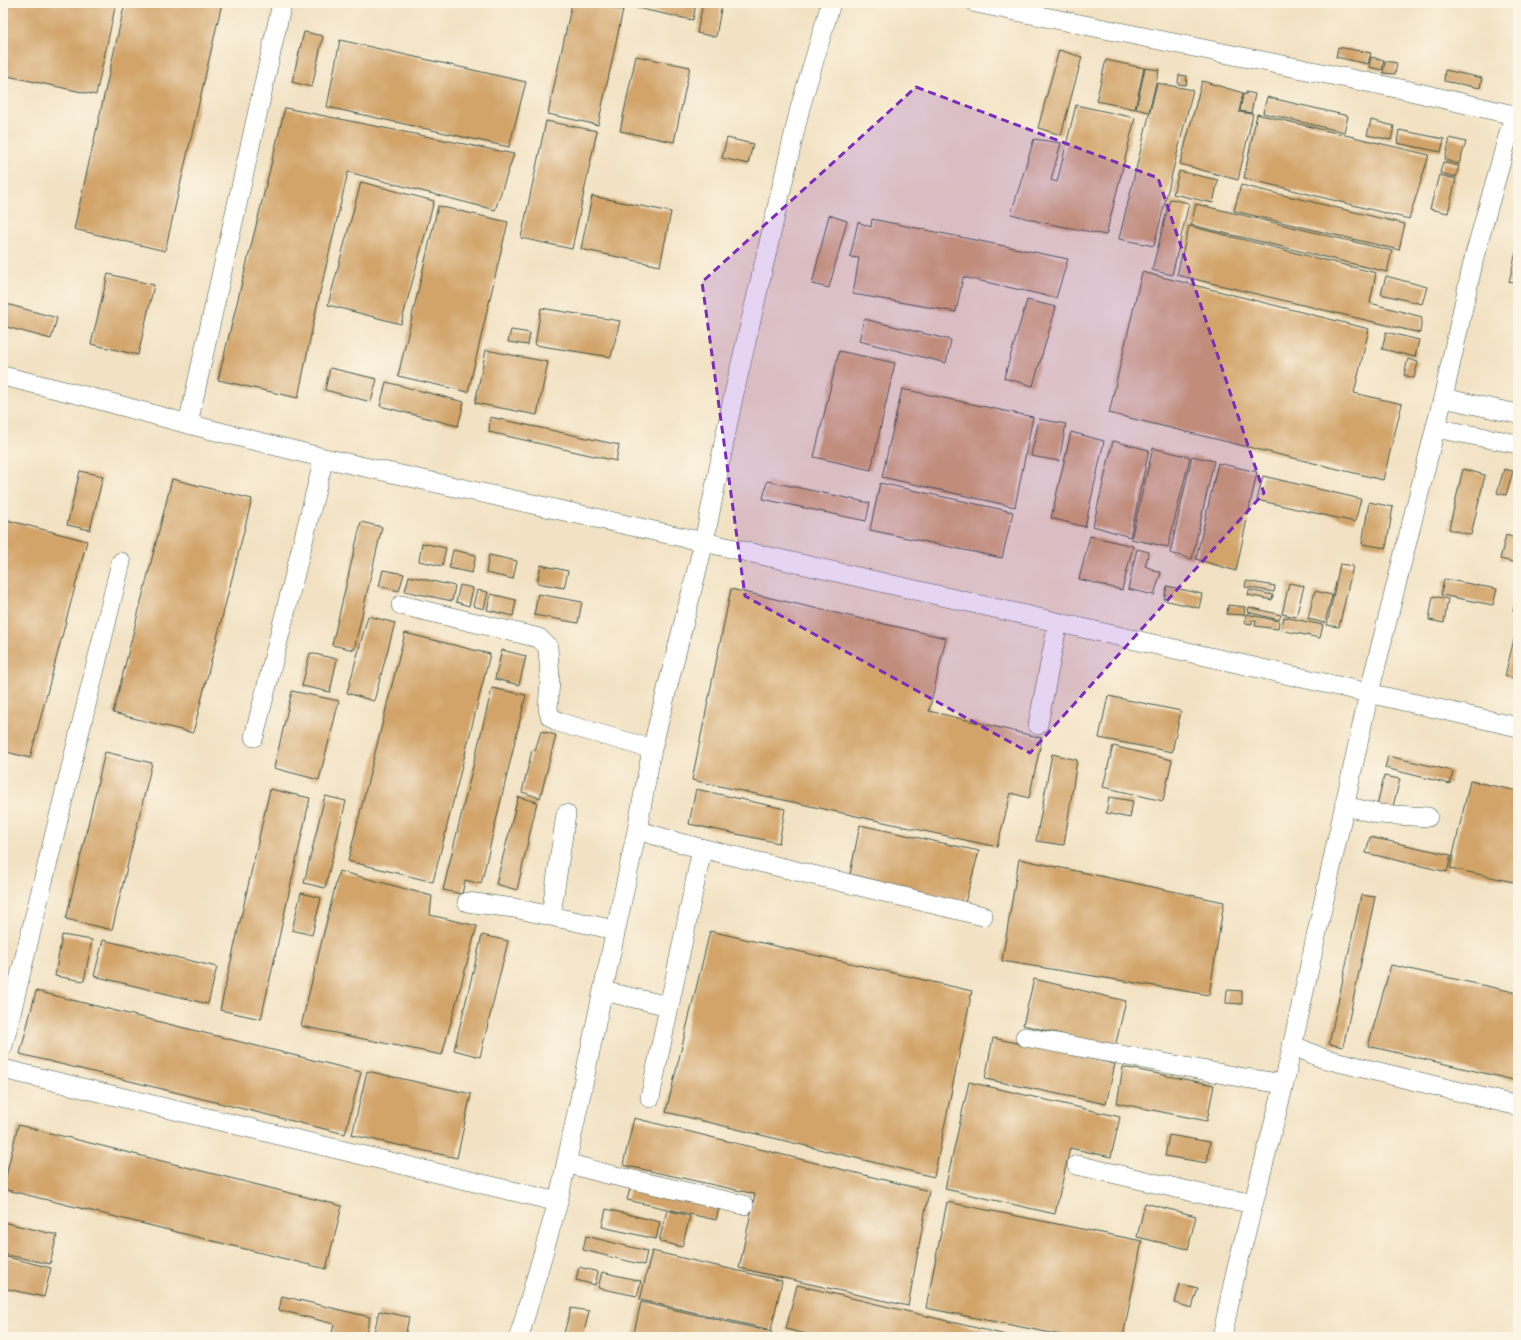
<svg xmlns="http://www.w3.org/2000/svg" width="1521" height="1340" font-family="Dekko,sans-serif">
<rect width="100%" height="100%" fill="#fcf5e5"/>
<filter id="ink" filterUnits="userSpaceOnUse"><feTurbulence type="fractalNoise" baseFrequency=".025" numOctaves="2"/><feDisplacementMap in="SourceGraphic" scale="8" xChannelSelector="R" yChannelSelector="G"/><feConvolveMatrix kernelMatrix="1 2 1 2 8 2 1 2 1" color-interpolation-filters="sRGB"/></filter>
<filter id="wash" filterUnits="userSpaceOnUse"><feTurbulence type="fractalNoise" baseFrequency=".012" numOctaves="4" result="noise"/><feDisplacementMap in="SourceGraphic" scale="16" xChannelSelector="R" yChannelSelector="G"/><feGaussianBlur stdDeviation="0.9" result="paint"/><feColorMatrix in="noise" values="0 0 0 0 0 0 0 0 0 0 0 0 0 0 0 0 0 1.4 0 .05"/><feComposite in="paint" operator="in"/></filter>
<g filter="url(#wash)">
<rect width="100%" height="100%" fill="#f2e2c3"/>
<g id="blocks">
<path fill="#d2a46b" d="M3,3H116L96,95L3,75Z
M125,3H222L165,251L74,229Z
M572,3H590L623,10L598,125L548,114Z
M613,3H696L693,20Z
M703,3H722L716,37L697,33Z
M304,32L323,36L312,87L292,82Z
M340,40L526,82L509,147L327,107Z
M1338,47L1371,53L1368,64L1336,57Z
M1059,50L1082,57L1061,135L1038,128Z
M636,56L690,67L674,142L620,131Z
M1371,57L1384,60L1382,70L1369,67Z
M1106,60L1144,68L1135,109L1096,101Z
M1385,61L1397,63L1395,74L1383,73Z
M1145,68L1159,70L1149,112L1136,109Z
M1445,70L1482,78L1480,88L1444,81Z
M1179,75L1187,76L1186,85L1178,84Z
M1202,81L1243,93L1239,112L1253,114L1238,180L1180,164Z
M1157,83L1193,90L1154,246L1119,239Z
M1246,92L1255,94L1251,113L1240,111L1243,94L1246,95Z
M1267,97L1348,116L1344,132L1263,113Z
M1076,105L1135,118L1106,235L1040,222L1011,214L1034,139L1061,143L1051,180L1057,182Z
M285,108L514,154L495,210L348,172L317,305L298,398L218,380Z
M1257,114L1429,155L1409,219L1244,178Z
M1371,120L1394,126L1391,140L1367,135Z
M546,121L597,131L572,249L521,238Z
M1399,130L1444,139L1441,152L1397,143Z
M727,138L753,144L748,164L722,158Z
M1450,138L1466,142L1459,164L1445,160Z
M1443,162L1459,166L1456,177L1440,173Z
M1179,171L1218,180L1213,203L1173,194Z
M1439,175L1456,179L1448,213L1430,209Z
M361,182L434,201L401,324L328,305Z
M1241,185L1405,224L1399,250L1234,211Z
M592,196L671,212L660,266L581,249Z
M1170,199L1189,203L1172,275L1152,270Z
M1196,204L1392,251L1387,272L1191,225Z
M438,206L508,222L468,392L398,376Z
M829,215L847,221L829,288L812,284Z
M872,219L1068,259L1056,298L963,277L956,312L853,294L859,258L850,257L858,222L871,227Z
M1189,226L1376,273L1370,303L1422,317L1420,333L1177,275Z
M1516,252H1518V284L1509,282Z
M1142,272L1369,329L1354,393L1402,404L1383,480L1109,413Z
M108,274L154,285L138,355L91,344Z
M1386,276L1427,287L1422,304L1381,294Z
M1027,300L1056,307L1033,386L1004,378Z
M3,303L57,318L51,339L3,326Z
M541,308L620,321L611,357L535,345Z
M864,319L951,340L946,363L859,341Z
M511,330L530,333L528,345L508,342Z
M1386,332L1419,340L1415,357L1382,349Z
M486,350L548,362L537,415L475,403Z
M839,351L895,363L871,470L814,457Z
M1408,359L1418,362L1414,378L1404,375Z
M330,368L377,379L371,402L325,390Z
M386,382L464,402L458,426L380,406Z
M902,389L1033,417L1015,507L882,477Z
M490,417L619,445L616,461L489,432Z
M1039,419L1066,424L1059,461L1031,456Z
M1071,432L1104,441L1085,527L1051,518Z
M1113,441L1149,450L1130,537L1093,526Z
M1153,448L1190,457L1168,547L1131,539Z
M1192,456L1214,461L1192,559L1170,553Z
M1218,463L1257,472L1236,571L1196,559Z
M1463,469L1485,475L1471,535L1449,529Z
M1504,469L1513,471L1506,495L1497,493Z
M80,471L103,476L90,530L67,525Z
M1263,476L1361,499L1355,522L1257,500Z
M172,479L252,499L193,733L113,713Z
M767,481L870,503L866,521L763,499Z
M880,483L1013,512L1002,558L870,530Z
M1369,502L1393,507L1386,548L1362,544Z
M3,519L87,541L30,758L3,751Z
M361,522L382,527L354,650L332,645Z
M1506,535L1518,539V547L1514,562L1500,559Z
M1090,536L1133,546L1122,590L1079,579Z
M422,543L446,548L442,566L419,561Z
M1137,549L1149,552L1145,566L1161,573L1154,595L1128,589Z
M453,550L476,555L472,573L449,568Z
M489,555L517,561L513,579L486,573Z
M1340,564L1353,566L1339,627L1327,625Z
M541,565L568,571L564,588L537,583Z
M383,570L404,574L399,591L379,586Z
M409,576L455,586L452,601L405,591Z
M1444,579L1497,589L1493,605L1441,595Z
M1246,581L1275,586L1274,592L1245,587Z
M1289,583L1304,586L1296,617L1282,614Z
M460,585L473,588L469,606L456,602Z
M1167,586L1202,594L1199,608L1164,600Z
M731,589L946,638L929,711L1042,738L1029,798L1011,793L997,847L692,780Z
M477,590L488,592L484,609L473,606Z
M1249,590L1273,595L1272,600L1248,595Z
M1315,591L1332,595L1325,623L1308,619Z
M491,594L516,600L513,616L487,610Z
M538,594L582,602L578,623L534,615Z
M1517,594H1518V612L1513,611Z
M1433,596L1448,599L1444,623L1429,620Z
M1228,605L1245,607L1244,615L1227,614Z
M1249,607L1281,615L1279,620L1248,612Z
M1246,614L1279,621L1278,629L1255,626L1256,620H1252V624L1245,623Z
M368,616L395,623L374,701L347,693Z
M1284,617L1323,625L1320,638L1281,630Z
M1517,627H1518V679L1505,676Z
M405,633L490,654L433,882L348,861Z
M502,650L526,656L519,685L495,679Z
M310,653L337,659L330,692L302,686Z
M492,688L526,695L481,884L465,880L462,894L443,890Z
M292,691L339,701L319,780L274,768Z
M1108,696L1181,711L1172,752L1099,738Z
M541,731L556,735L540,798L522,792L532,750L535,751Z
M1113,746L1172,760L1163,801L1103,787Z
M105,752L152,763L112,930L66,919Z
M1052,754L1077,760L1064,845L1036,841Z
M1388,756L1453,771L1450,784L1385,768Z
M1384,776L1400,779L1392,810L1377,806Z
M1470,781L1518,791V883L1450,868Z
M270,789L310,798L261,1019L220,1010Z
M696,789L785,809L779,843L689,824Z
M325,796L346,801L325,888L304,883Z
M518,797L537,802L517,890L496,884Z
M1109,797L1133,801L1130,818L1106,813Z
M860,825L979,851L965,903L850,874Z
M1370,837L1451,855L1447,872L1366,853Z
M1019,859L1224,902L1209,995L1002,961Z
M339,871L432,896L430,915L477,926L442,1055L301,1026Z
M301,893L321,898L312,935L292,930Z
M1361,895L1375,897L1343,1047L1329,1044Z
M710,931L972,991L934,1177L666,1112Z
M62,935L92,940L84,981L55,976Z
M482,935L508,941L480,1057L454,1050Z
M103,940L217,967L208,1004L94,976Z
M1391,965L1518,993V1081L1368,1046Z
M1034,979L1126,1001L1115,1047L1023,1025Z
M1227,990L1242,991V1004L1226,1003Z
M36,991L361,1072L345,1134L20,1054Z
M993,1038L1115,1064L1106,1104L985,1079Z
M1123,1067L1214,1085L1207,1121L1117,1103Z
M367,1071L471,1094L457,1158L352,1135Z
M969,1082L1120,1117L1111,1157L1070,1148L1055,1214L945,1189Z
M634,1118L929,1191L908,1306L739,1268L755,1194L623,1165Z
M18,1125L342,1206L326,1269L3,1189Z
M1169,1135L1210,1142L1207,1163L1165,1156Z
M631,1185L720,1205L716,1220L627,1200Z
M947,1202L1142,1241L1123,1337H1071L926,1308Z
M1145,1203L1196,1216L1188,1249L1137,1237Z
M606,1209L660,1222L656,1239L602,1227Z
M667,1210L690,1216L682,1247L659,1241Z
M3,1222L57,1235L50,1264L3,1254Z
M586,1236L647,1251L644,1265L583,1250Z
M652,1251L782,1281L771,1330L640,1300Z
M3,1256L51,1268L44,1297L3,1288Z
M579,1267L598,1272L595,1285L576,1280Z
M602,1272L641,1281L637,1296L598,1288Z
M1180,1284L1198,1288L1192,1308L1175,1303Z
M797,1285L1010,1336V1337H817L786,1329Z
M282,1296L370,1317L365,1337H348L332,1333L334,1324L279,1310Z
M641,1302L772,1332L771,1337H633Z
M571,1308L589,1311L583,1337H563Z
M379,1311L409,1317L405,1337H373Z"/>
</g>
</g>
<g filter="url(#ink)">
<use href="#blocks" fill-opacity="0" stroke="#3f5649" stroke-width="1"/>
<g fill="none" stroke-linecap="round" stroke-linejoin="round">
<defs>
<path id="minor" d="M976,3L1406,90L1518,116
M3,376L89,397L188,424L324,458L704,542L1518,727
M1443,398L1518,414
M188,424L282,3
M1435,428L1518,444
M401,605L539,638L548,647L550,680L548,708L550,716L558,722L652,749
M1038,725L1058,622
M254,737L324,458
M1345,806L1379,814L1428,817
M637,830L684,844L983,916
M467,902L514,908L615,930
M551,915L566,814
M603,991L669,1006
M1025,1037L1245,1078L1284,1084
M1292,1045L1322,1058L1518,1106
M3,1046L121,562
M3,1069L558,1202
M650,1098L702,849
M566,1163L607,1174L744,1205
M1077,1165L1219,1198L1253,1203
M519,1337L558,1202L637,830L652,749L704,542L733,398L800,108L831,3
M1222,1337L1235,1275L1284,1084L1369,693L1443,398L1475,254L1514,115"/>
</defs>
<use href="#minor" stroke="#3f5649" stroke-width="20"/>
<use href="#minor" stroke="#fff" stroke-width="19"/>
</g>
</g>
<path fill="#7b2cbf" fill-opacity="0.2" stroke="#7b2cbf" stroke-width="3" stroke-dasharray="8 5" stroke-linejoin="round" d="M916,87L1158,178L1264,493L1030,753L745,596L702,282Z"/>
<rect width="1521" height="1340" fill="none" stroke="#fcf5e5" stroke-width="16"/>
</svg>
